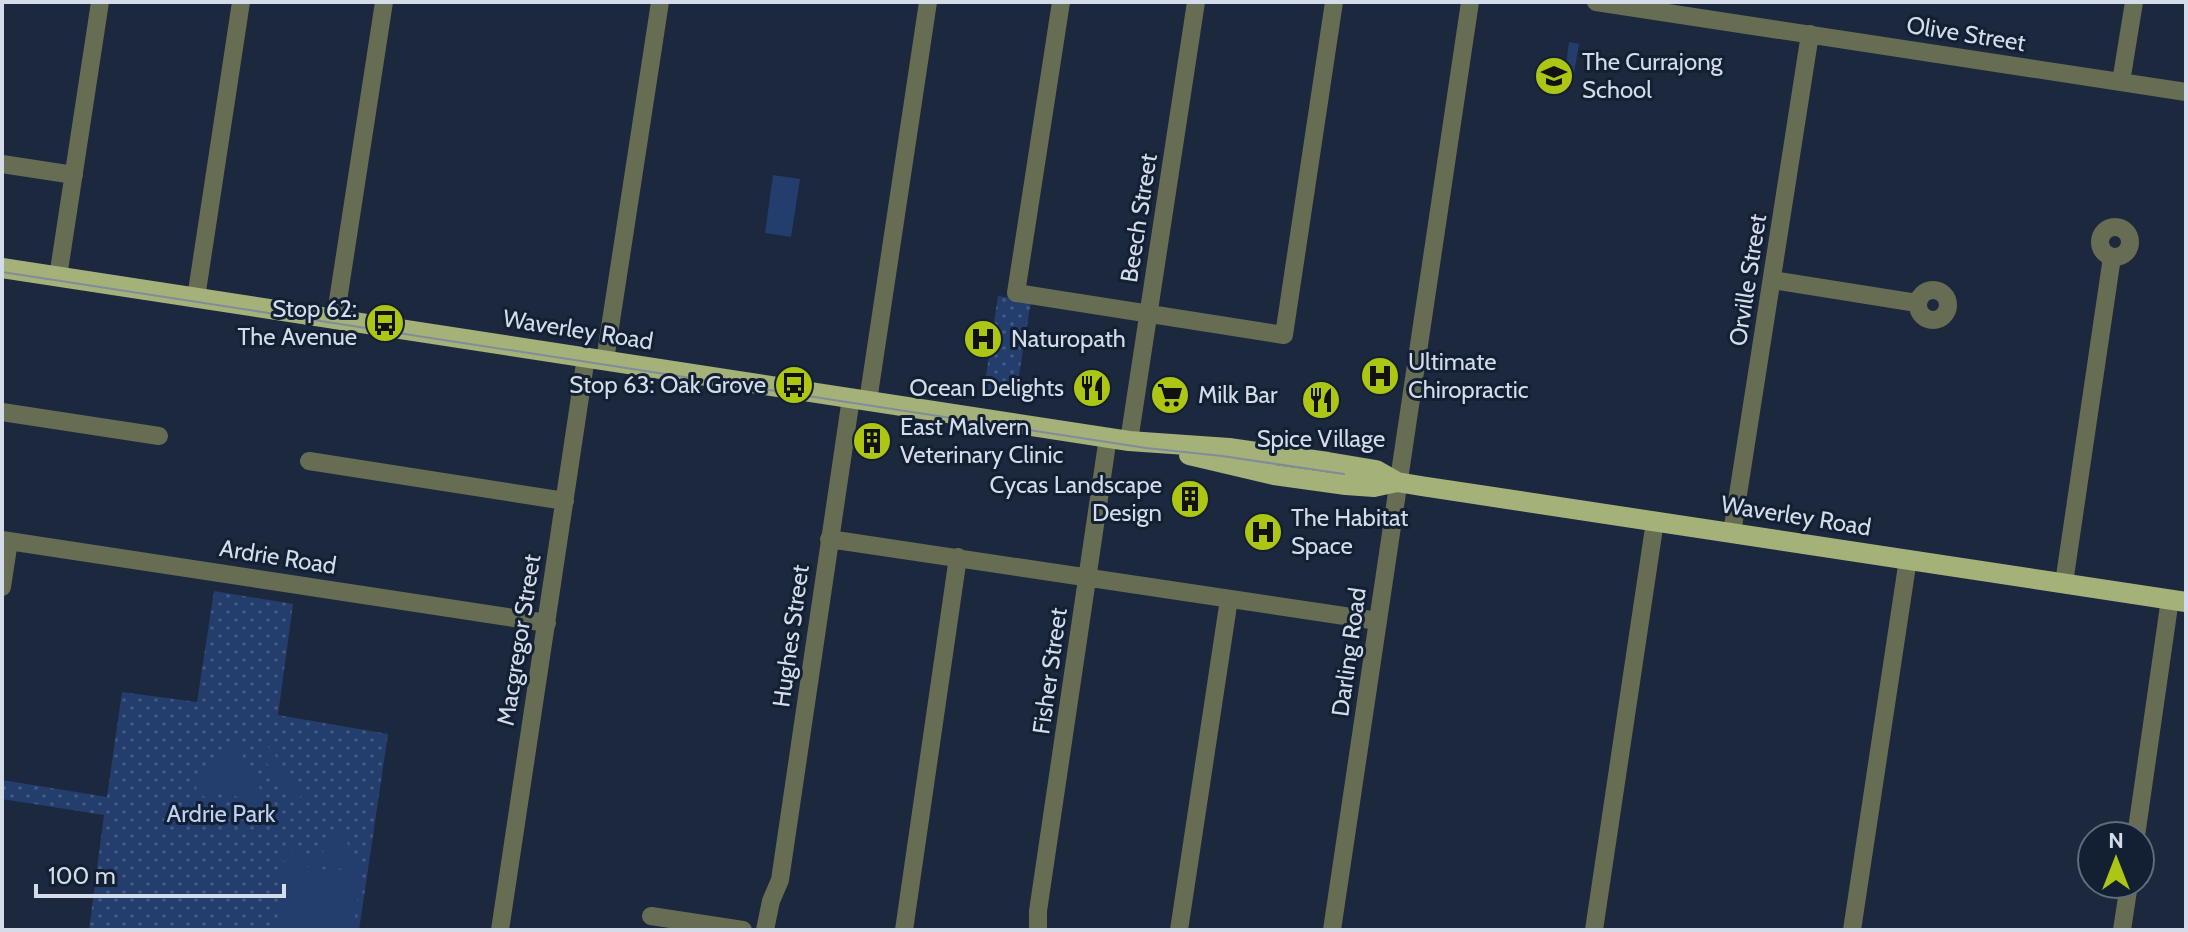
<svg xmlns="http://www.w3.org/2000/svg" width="2188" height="932" font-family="Cabin,sans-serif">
<defs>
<pattern id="grass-dots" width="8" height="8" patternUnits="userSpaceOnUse" patternTransform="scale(2)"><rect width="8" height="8" fill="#233e6d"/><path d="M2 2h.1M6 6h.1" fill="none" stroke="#425982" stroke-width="1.8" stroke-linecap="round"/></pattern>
</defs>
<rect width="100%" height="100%" fill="#1c283d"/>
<path fill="url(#grass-dots)" d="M998,296L1031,301L1016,394L984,389Z
M214,591L293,604L278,715L388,734L359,930H89L104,815L2,799V780L107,797L122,692L197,702Z"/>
<path fill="#233e6d" d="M1569,42L1579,44L1574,73L1565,72Z
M773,175L800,179L791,237L765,233Z
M238,736L243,757L267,802L265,813L251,814L239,798L222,789L205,797L196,791L198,777Z
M264,744C276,750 277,763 285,772C292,780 300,783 305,793L298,799H291L273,776L259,746Z
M334,832H342L356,862L367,868L366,872L283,861L279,858L285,847L312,860L323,852Z
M284,863L361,875L353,930H276Z"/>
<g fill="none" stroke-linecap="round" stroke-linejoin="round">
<path stroke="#666d52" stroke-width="18" d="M1061,2L1016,293L1284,335L1334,2
M1596,2L2186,92
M2121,82L2134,2
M2,164L74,175
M2100 242a15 15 0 1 1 30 0a15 15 0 1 1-30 0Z
M58,277L100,2
M1772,280L1917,303
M1918 305a15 15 0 1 1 30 0a15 15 0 1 1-30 0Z
M196,298L241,2
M335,320L384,2
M605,360L660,2
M868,401L928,2
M2,412L159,436
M1129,441L1196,2
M309,461L565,501
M1732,533L1810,34
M829,539L1378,621
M2,540L547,623
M2064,583L2112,257
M2,587L9,541
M2136,836L2170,599
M651,916L743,930
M500,930L586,357
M765,930L771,901L780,880L851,398
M904,930L958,557
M1038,930V911L1108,437
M1179,930L1229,599
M1332,930L1470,2
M1594,930L1655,521
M1852,930L1908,559
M2122,930L2129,884"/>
<path stroke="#a4b178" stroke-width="20" d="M2,268L1129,441L1229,448L1328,462L1376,470L1397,482L1421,486L2186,602
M1189,455L1274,475L1346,485L1374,487L1397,482"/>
<path stroke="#818b9c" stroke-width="2" d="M2,272L1146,448L1222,456L1344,474"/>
</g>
<defs>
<symbol id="school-disc" viewBox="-11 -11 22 22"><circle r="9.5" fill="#acc613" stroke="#131f33"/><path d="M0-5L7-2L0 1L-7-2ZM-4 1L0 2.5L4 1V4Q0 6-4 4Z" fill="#111"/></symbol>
<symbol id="bus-disc" viewBox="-11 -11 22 22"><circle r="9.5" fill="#acc613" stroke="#131f33"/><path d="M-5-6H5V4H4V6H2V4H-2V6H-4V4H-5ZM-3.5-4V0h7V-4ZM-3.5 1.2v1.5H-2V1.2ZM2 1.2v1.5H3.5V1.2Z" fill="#111"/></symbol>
<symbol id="hospital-disc" viewBox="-11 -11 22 22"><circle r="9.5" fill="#acc613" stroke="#131f33"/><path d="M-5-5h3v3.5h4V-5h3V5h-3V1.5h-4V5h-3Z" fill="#111"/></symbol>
<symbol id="restaurant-disc" viewBox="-11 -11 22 22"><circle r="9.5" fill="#acc613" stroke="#131f33"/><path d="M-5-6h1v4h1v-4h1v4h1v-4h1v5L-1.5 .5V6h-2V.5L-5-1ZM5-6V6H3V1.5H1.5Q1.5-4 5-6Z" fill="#111"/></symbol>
<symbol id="supermarket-disc" viewBox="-11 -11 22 22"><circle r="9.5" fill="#acc613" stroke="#131f33"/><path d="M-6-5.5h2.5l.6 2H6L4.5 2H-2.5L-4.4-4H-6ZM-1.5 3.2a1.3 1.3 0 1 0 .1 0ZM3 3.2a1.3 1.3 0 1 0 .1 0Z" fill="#111"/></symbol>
<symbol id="building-disc" viewBox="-11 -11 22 22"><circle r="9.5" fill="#acc613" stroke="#131f33"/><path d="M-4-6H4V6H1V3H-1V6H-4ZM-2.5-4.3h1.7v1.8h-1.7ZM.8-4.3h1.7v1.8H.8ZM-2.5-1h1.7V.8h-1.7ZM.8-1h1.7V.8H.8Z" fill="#111"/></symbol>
</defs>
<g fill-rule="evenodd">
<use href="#school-disc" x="1532" y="54" width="44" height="44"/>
<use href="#bus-disc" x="363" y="301" width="44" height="44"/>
<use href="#hospital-disc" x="961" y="317" width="44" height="44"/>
<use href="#hospital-disc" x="1358" y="354" width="44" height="44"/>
<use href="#bus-disc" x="772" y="363" width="44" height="44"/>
<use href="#restaurant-disc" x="1070" y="366" width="44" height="44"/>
<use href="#supermarket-disc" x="1148" y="373" width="44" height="44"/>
<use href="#restaurant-disc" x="1299" y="378" width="44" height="44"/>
<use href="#building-disc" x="850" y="419" width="44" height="44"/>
<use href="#building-disc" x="1168" y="477" width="44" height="44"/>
<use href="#hospital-disc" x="1241" y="510" width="44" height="44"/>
</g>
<g text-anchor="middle" stroke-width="6" stroke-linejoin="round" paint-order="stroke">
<g font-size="24" fill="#d4dcea" stroke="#131f33">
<text transform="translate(1966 34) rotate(9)" y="8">Olive Street</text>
<text transform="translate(1139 218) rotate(-81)" y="8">Beech Street</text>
<text transform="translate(1748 280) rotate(-81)" y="8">Orville Street</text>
<text transform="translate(578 330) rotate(9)" y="8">Waverley Road</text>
<text transform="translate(1796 516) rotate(9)" y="8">Waverley Road</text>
<text transform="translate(278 557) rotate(9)" y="8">Ardrie Road</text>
<text transform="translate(791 636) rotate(-82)" y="8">Hughes Street</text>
<text transform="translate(519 640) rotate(-81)" y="8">Macgregor Street</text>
<text transform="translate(1349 652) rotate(-82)" y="8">Darling Road</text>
<text transform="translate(1050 671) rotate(-82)" y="8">Fisher Street</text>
</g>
<g font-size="24" fill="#d4dcea" stroke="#131f33" text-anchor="start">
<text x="1582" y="70">The Currajong<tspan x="1582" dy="28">School</tspan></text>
<text x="357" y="317" text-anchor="end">Stop 62:<tspan x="357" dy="28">The Avenue</tspan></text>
<text x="1011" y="347">Naturopath</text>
<text x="1408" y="370">Ultimate<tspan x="1408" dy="28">Chiropractic</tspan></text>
<text x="766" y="393" text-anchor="end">Stop 63: Oak Grove</text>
<text x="1064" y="396" text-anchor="end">Ocean Delights</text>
<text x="1198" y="403">Milk Bar</text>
<text x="900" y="435">East Malvern<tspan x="900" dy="28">Veterinary Clinic</tspan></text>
<text x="1321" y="447" text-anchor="middle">Spice Village</text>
<text x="1162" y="493" text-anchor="end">Cycas Landscape<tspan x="1162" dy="28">Design</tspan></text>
<text x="1291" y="526">The Habitat<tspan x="1291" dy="28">Space</tspan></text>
</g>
<g font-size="24" fill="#bdd0f0" stroke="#131f33">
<text x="221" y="822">Ardrie Park</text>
</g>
</g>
<rect width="2188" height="932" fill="none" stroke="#d4dcea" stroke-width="8"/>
<g transform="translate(2116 860)"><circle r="38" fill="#131f33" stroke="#606b7c" stroke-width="2"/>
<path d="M0-6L14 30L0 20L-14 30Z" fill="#acc613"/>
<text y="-12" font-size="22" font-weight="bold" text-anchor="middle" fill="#d4dcea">N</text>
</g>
<path d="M36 884v12h248v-12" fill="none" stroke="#d4dcea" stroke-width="4"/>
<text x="48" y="884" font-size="24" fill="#d4dcea" stroke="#131f33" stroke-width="6" paint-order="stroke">100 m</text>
</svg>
